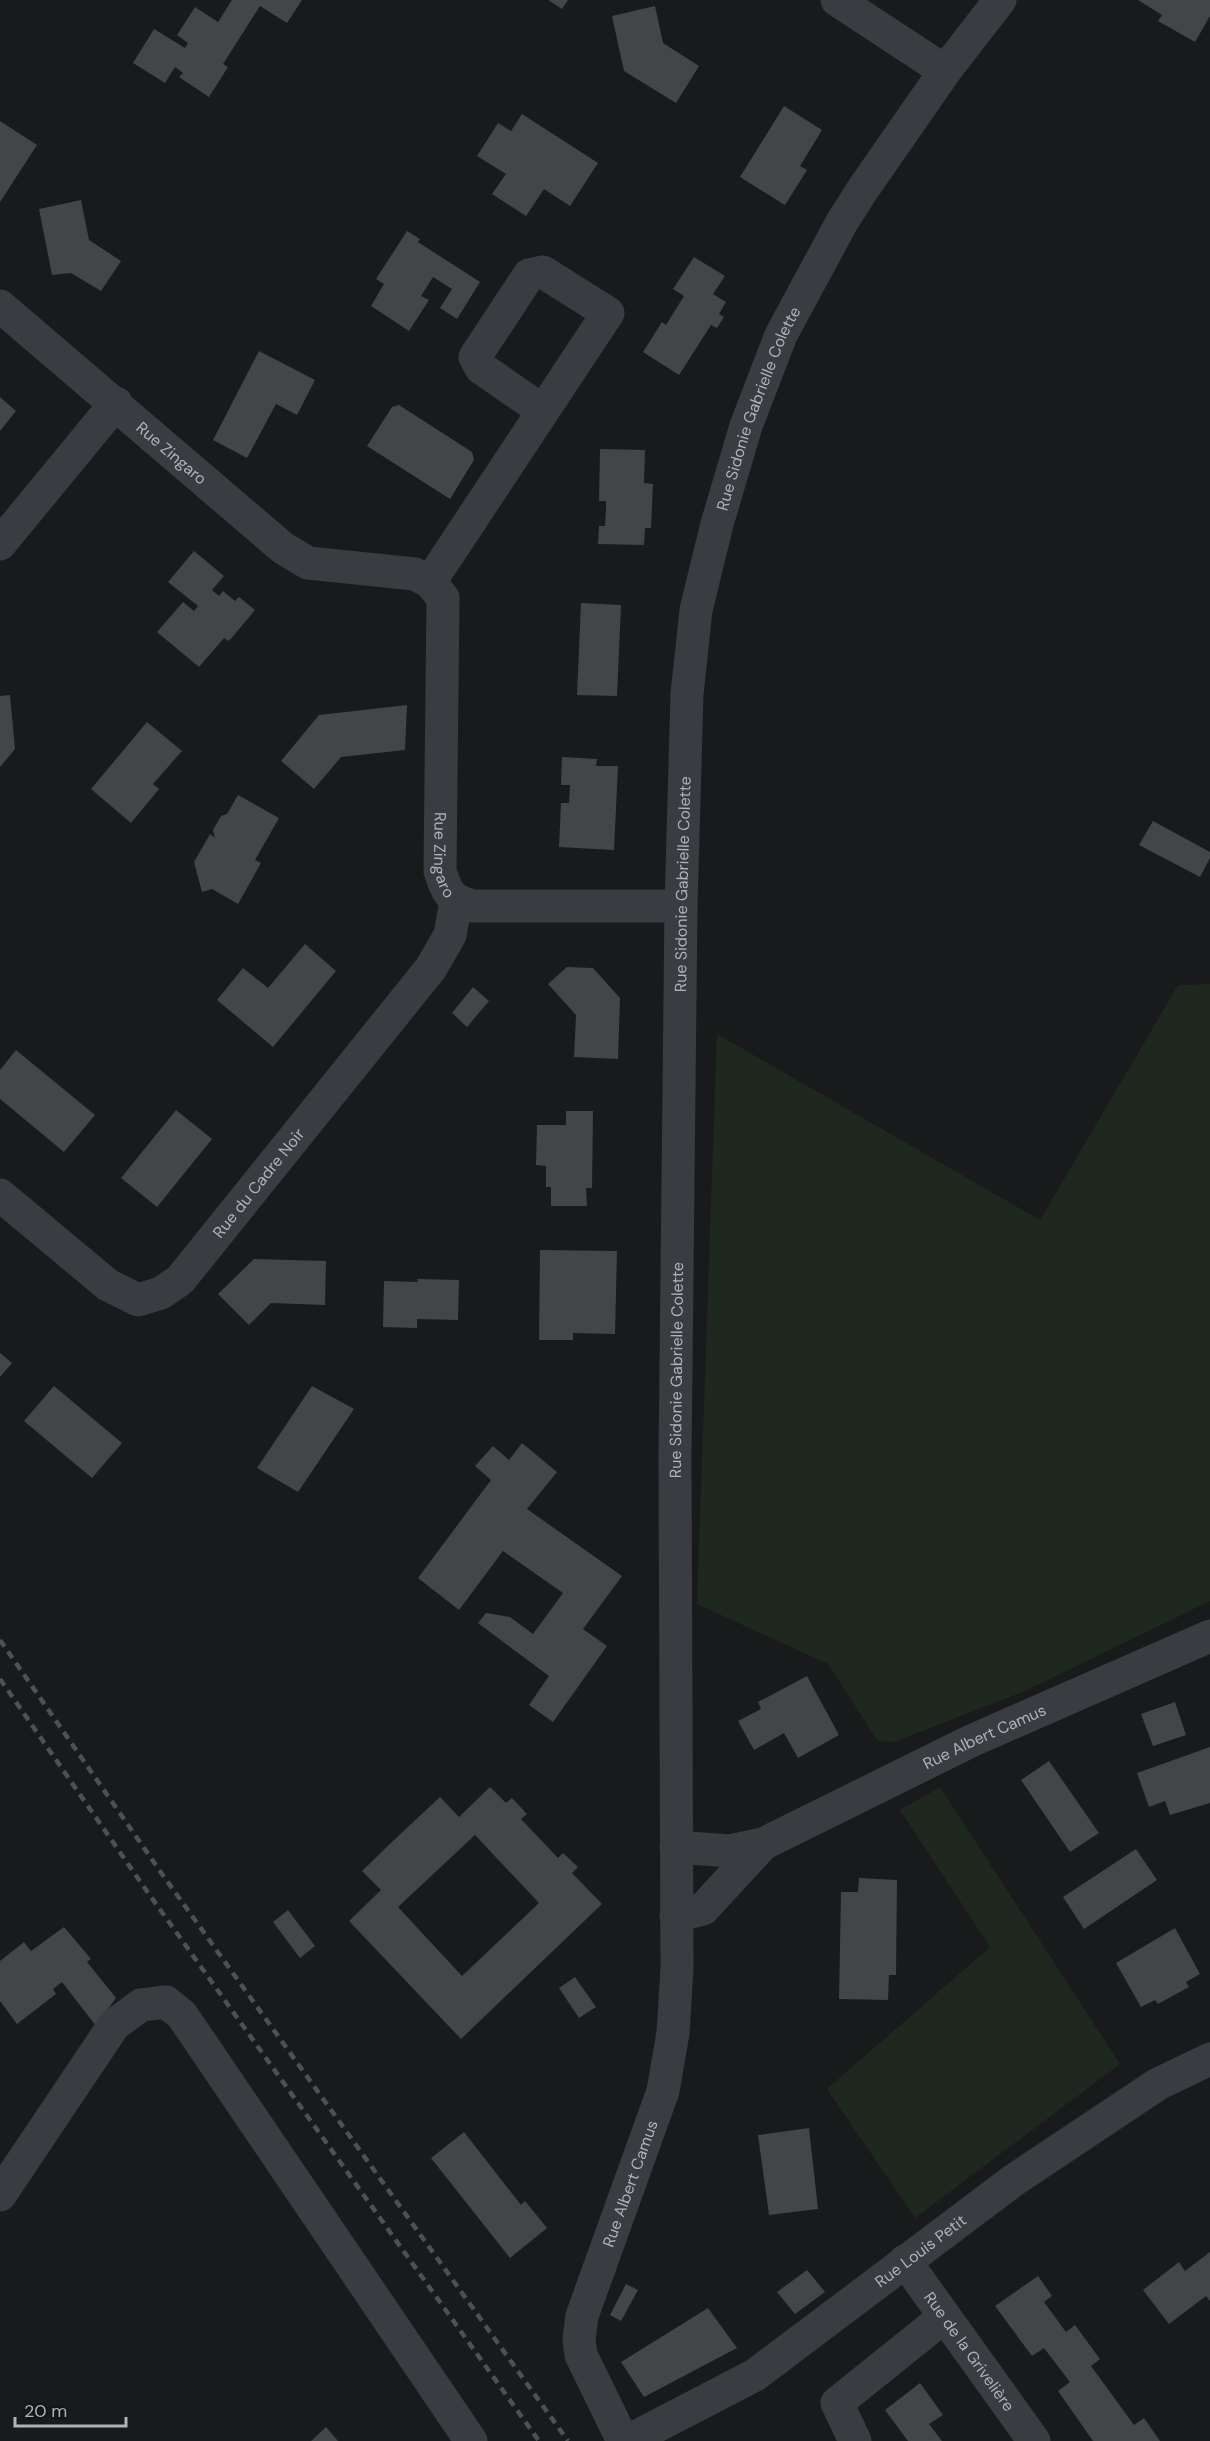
<svg xmlns="http://www.w3.org/2000/svg" width="1210" height="2441" font-family="'DM Sans',sans-serif">
<rect width="100%" height="100%" fill="#191a1c"/>
<path fill="#1f281f" d="M1210,984V1601L1025,1691L894,1742L878,1741L828,1664L697,1604L717,1034L1040,1220L1178,985Z
M940,1787L1120,2064L915,2218L827,2089L990,1947L900,1810Z"/>
<path fill="#434549" fill-rule="evenodd" d="M232,0H302L287,23L260,6L223,64L228,67L209,97L179,77L183,73L175,67L165,83L133,63L154,29L185,48L188,43L177,35L195,7L218,22Z
M548,0H568L562,9Z
M1138,0H1210V16L1195,42L1158,21L1162,15Z
M655,6L663,43L699,66L676,103L624,71L612,16Z
M784,106L822,130L800,166L807,170L785,205L740,177Z
M522,114L598,163L570,206L544,189L526,216L492,194L506,174L477,156L498,123L511,131Z
M0,121L37,145L0,202Z
M81,200L89,240L121,261L101,291L71,273L52,275L39,209Z
M407,231L420,239L418,242L480,282L457,319L440,308L452,289L433,277L421,296L429,300L409,331L371,306L384,284L376,279Z
M694,257L725,276L713,294L726,302L719,314L724,317L717,328L711,325L679,375L643,352L662,322L666,325L684,296L673,289Z
M259,351L315,380L297,415L276,404L247,458L213,440Z
M0,397L16,411L0,431Z
M399,405L472,452L474,460L450,499L367,446L392,407Z
M600,449L645,450L644,483L653,484L651,528H645L644,545L598,544L599,526H605L606,509V501H599Z
M194,551L224,576L212,590L219,596L223,591L235,601L239,597L255,610L229,641L224,638L199,667L157,632L183,602L194,611L198,606L168,582Z
M581,603L621,605L617,696L577,695Z
M10,695L15,749L0,767V696Z
M407,705L405,750L341,757L314,789L281,761L319,715Z
M147,722L182,751L153,784L159,789L131,823L91,789Z
M562,757L597,759L596,766H618L614,850L559,847L561,803H569L570,785H561Z
M238,795L279,818L255,860L261,863L238,904L212,889L202,892L194,862L210,834L215,838L213,830L221,816L227,814Z
M1153,821L1210,852V858L1200,877L1139,845Z
M305,944L336,971L273,1047L217,1000L243,968L268,988Z
M567,967L593,968L620,998L618,1059L574,1057L576,1015L548,984Z
M473,987L489,1001L467,1027L452,1013Z
M16,1050L95,1115L64,1152L0,1099V1070Z
M176,1110L212,1139L157,1207L121,1178Z
M566,1111H593L592,1188H586L587,1206H551V1187H546V1166L536,1165L537,1125H566Z
M540,1250L617,1251L615,1334L573,1333V1340H539Z
M254,1259L326,1261L325,1305L271,1303L249,1325L218,1294Z
M417,1279L459,1280L458,1320L417,1319V1328L383,1327L384,1281L418,1282Z
M0,1353L12,1363L0,1377Z
M54,1386L122,1443L92,1478L24,1421Z
M312,1386L354,1409L298,1492L257,1468Z
M522,1443L557,1472L527,1509L622,1576L583,1629L607,1646L553,1722L529,1705L549,1676L478,1623L486,1613L510,1617L533,1634L563,1593L503,1551L459,1610L418,1578L491,1480L475,1466L493,1446L509,1460Z
M807,1676L839,1735L798,1758L784,1733L754,1750L738,1721L761,1709L758,1702Z
M1175,1702L1186,1735L1153,1746L1141,1714Z
M1210,1747V1803L1170,1815L1165,1801L1149,1807L1137,1773Z
M1049,1761L1099,1833L1070,1852L1021,1780Z
M490,1787L506,1803L512,1798L527,1814L521,1819L558,1858L563,1853L578,1867L572,1873L602,1904L461,2039L349,1921L381,1890L362,1871L394,1840L440,1797L459,1817ZM475,1835L539,1903L462,1976L398,1907Z
M1136,1849L1157,1880L1084,1929L1063,1897Z
M859,1878L897,1880L896,1975H889L888,2000L839,1999L841,1892H858Z
M288,1910L315,1946L300,1958L273,1922Z
M64,1927L91,1959L87,1962L116,1998L96,2026L62,1982L53,1989L56,1994L17,2024L0,2001V1961L24,1942L31,1951Z
M1175,1928L1200,1974L1186,1982L1189,1987L1158,2004L1155,2000L1141,2007L1116,1963Z
M575,1977L596,2007L579,2018L559,1988Z
M809,2128L818,2209L769,2215L758,2135Z
M464,2132L521,2205L525,2201L547,2228L510,2258L431,2158Z
M1210,2252V2301L1206,2296L1169,2324L1143,2290L1179,2262L1185,2271Z
M807,2270L825,2292L795,2314L777,2292Z
M1038,2276L1052,2296L1044,2302L1066,2332L1075,2325L1086,2340L1100,2359L1091,2366L1134,2425L1144,2418L1160,2441H1093L1058,2391L1070,2382L1044,2348L1032,2356L995,2306Z
M626,2284L638,2290L621,2321L610,2315Z
M708,2308L737,2348L644,2397L621,2362Z
M920,2383L943,2415L929,2424L942,2441H908L885,2410Z
M326,2427L338,2441H311Z"/>
<g fill="none" stroke-linecap="round" stroke-linejoin="round">
<g stroke="#3a3c41" stroke-width="33">
<path d="M837,0L945,71"/>
<path id="s1" d="M0,306L283,548L308,563L415,574L430,582L443,598L440,871C447,893 450,900 473,906H681"/>
<path d="M0,544L116,403"/>
<path d="M430,582L608,313L543,272L529,275L475,357L481,368L543,411"/>
<path id="s2" d="M0,1195L108,1285L138,1300L161,1293L180,1280L431,968L450,935L456,901"/>
<path id="s3" d="M676,1847L730,1851L763,1844L971,1741L1210,1636"/>
<path d="M676,1916L703,1909L763,1844"/>
<path d="M0,2195L114,2025L141,2005L166,2002L182,2015L471,2441"/>
<path id="s4" d="M905,2261L1034,2441"/>
<path id="s5" d="M623,2441L581,2355L579,2339L582,2316L663,2091L673,2033L677,1968L675,1458L681,906L687,694L696,610L717,524L746,426L781,335L842,222L863,189L945,71L1000,0"/>
<path id="s6" d="M628,2441L755,2375L1014,2180L1158,2084L1210,2059"/>
<path d="M855,2441L837,2403L944,2317"/>
</g>
<path stroke="#4d5056" stroke-width="4.5" stroke-dasharray="8 6" stroke-linecap="butt" d="M0,1640L162,1874L568,2441
M0,1679L144,1887L539,2441"/>
</g>
<g text-anchor="middle" stroke-width="6" stroke-linejoin="round" paint-order="stroke">
<g font-size="16" fill="#abb3bc" stroke="#141517">
<text dy="6" stroke="none"><textPath href="#s5" startOffset="2068">Rue Sidonie Gabrielle Colette</textPath></text>
<text dy="6" stroke="none"><textPath href="#s1" startOffset="226">Rue Zingaro</textPath></text>
<text dy="6" stroke="none"><textPath href="#s1" startOffset="804">Rue Zingaro</textPath></text>
<text dy="6" stroke="none"><textPath href="#s5" startOffset="1582">Rue Sidonie Gabrielle Colette</textPath></text>
<text dy="6" stroke="none"><textPath href="#s2" startOffset="346">Rue du Cadre Noir</textPath></text>
<text dy="6" stroke="none"><textPath href="#s5" startOffset="1096">Rue Sidonie Gabrielle Colette</textPath></text>
<text dy="6" stroke="none"><textPath href="#s3" startOffset="334">Rue Albert Camus</textPath></text>
<text dy="6" stroke="none"><textPath href="#s5" startOffset="276">Rue Albert Camus</textPath></text>
<text dy="6" stroke="none"><textPath href="#s6" startOffset="350">Rue Louis Petit</textPath></text>
<text dy="6" stroke="none"><textPath href="#s4" startOffset="111">Rue de la Grivelière</textPath></text>
</g>
</g>
<path d="M15 2417v9h111v-9" fill="none" stroke="#abb3bc" stroke-width="3"/>
<text x="24" y="2417" font-size="18" fill="#abb3bc" stroke="#141517" stroke-width="4.5" paint-order="stroke">20 m</text>
</svg>
